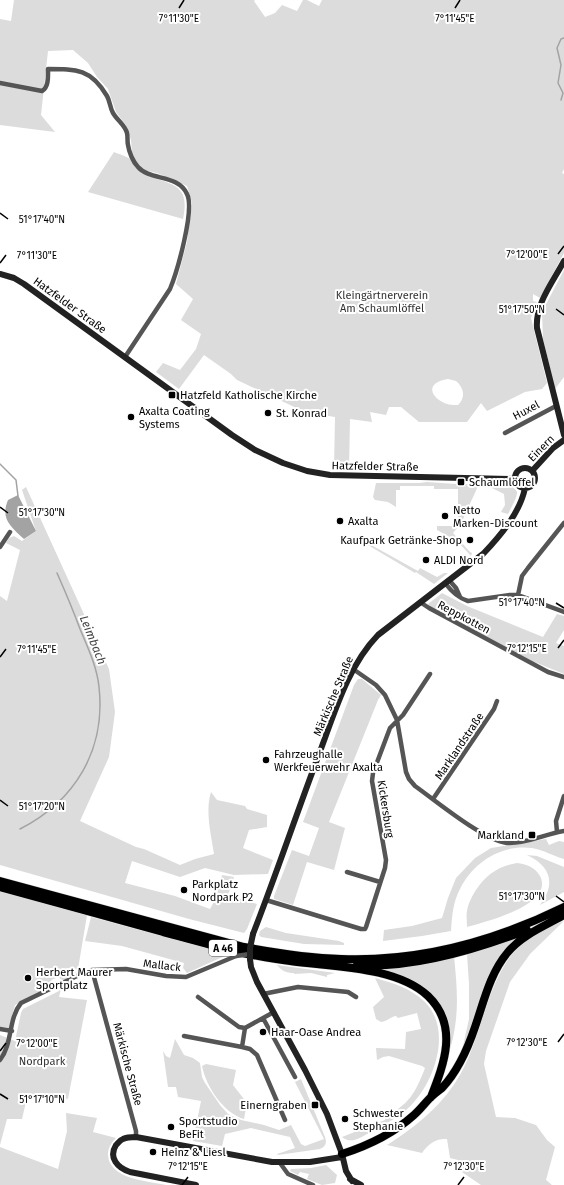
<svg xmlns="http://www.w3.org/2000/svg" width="564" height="1185" font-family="'Fira Sans',sans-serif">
<rect width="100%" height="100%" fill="#fff"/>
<path fill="#dcdcdc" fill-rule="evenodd" d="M14,0H255L254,1L265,17L275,13L282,5L297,11L303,0H307L319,6L322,0H564V169L562,173L564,174V253L540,298L533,294V301L537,302L531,318L547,383L542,389L525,392L487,411L481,403L467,422H419L401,407H389L386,415L370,412L372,422L350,419L349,469L334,468L335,417L305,412L237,380L231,374L204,355L179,389L156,372L163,363L180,370L196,349L201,334L181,320L193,299L176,284L187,242L192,203L187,186L157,173L139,169L132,152L131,140L125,124L116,112L108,89L97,77L88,63L73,50L48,51L41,115L55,132L0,125V19L11,21ZM448,379L456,381C464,388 466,397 458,405C438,407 417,384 448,379Z
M114,152C118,154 127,156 131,160C136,165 133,168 143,173C169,186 191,181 183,219L88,192Z
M564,270V377L555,389L543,339L542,312Z
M427,482L456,484H479L459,528L458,527L453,533L470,552L472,553L471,556L457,541L437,530V526H458V489H434V486H400V490H396V507L388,502L375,500L373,497L376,483H419Z
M486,484H510C511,486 516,489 517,492C518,496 510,510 508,514L501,512L505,505L504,494L486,485Z
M26,487L109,669L115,712L109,757L80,821L136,847L144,849L180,865L195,859L214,854C211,834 205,811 211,792L217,800L245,806L247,809L267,815V827L249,830L243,848L273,860L268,874L234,875L205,868L180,877L132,861L125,883L175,896L210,909L216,898L222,875L234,877L228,895L257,904L247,929L244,933L189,919L0,865V596L7,601L20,550L6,543L9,538L14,536L22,541L36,531L22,490Z
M355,536L418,571L420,568L437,577L444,573H448L434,584L416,572L415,573L356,538Z
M442,593L467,606L543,637L557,614L564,616V630L556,643L564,646V674L532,661L430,607L428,604Z
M358,679H362L381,695L378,700L329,822L345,828L334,870L307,862L293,905L274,899V896L292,850L309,856L319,828L303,822L354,685Z
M546,839L549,845L559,841L564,842V859C553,856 544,850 532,848C502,844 473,862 460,889C453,902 452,916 451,931L422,936L383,941L384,930L412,926L442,918L448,898L456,878L475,858L491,848Z
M527,855L537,856L564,867V892L540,905C556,884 551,866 527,855Z
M517,863C526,864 535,867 540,876C555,905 484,922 467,927C467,921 466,916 467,911C468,904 472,896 476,890C486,875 498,866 517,863Z
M0,891L87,915L78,969H76L75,975L62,981L59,977L51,980L54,985L15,1005L9,1028L0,1027Z
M91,917L229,954L187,973L183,968L184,963L122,946L85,941Z
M564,921L530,954L510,982L486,1051L484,1064L496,1117L515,1118L536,1125L547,1140L555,1147L546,1180L552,1185H481L456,1168L458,1160L450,1158L447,1139C436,1138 428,1144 422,1153L387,1145C417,1126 444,1104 461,1073C485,1030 488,964 533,935C543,929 554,925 564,921Z
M266,927L286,933L339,941L344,943V945L304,944L261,937L259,935L260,931Z
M524,935L505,952L461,1055L469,1019V984L467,954Z
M454,956C458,996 460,1022 446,1062L448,1049L435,1000L369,968Z
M277,965L335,973L327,975V977L311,973L294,974V973C286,973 282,971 277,965Z
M375,978C393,983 410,988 424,1001C452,1028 436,1077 414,1102C403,1115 387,1123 372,1131C362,1137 351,1145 342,1137L385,1120V1117C409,1104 415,1094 425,1068L422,1066L389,1056L383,1057L377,1060L376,1048L405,1049L406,1032L421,1029L417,1013L398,1018L396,1016C390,1017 388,1021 381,1022L376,1019L373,1007L384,997Z
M62,985L59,997L87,1000L68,1099L28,1093L22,1119H7L0,1145V1035L15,1041L21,1013L23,1009L59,991L60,986Z
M175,1039L184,1055L193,1058L200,1063L202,1077L205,1083L220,1105L228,1114L241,1120L264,1125L279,1130L291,1125L301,1144L305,1146L324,1139L295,1082L301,1079L325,1137C327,1143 326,1146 320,1149L278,1155L277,1154L295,1148L290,1137L251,1128L225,1134L222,1146L193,1141L201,1101L178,1097L176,1087H168L163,1051L166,1056L170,1058Z
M206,1064L236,1070L233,1085L247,1103L244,1119C223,1113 206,1086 202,1066Z
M66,1113L97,1118L93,1132L116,1138C111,1143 108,1148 108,1155C109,1179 147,1181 166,1185H0V1147L58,1169L67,1131Z
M326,1165L337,1175L335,1183L322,1185L307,1179L309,1174L300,1172L298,1175L290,1171L291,1169L311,1168Z"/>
<path fill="#a3a3a3" d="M18,495L36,531L24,539C11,527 0,519 8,500Z"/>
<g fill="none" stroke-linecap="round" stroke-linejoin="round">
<path stroke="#a3a3a3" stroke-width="1.5" d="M561,100L563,93L558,83L561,65L557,48L561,39L564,38
M0,464L16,480L18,496
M20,829C75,801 106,750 99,687C97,667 88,648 80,629C73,610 65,591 57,573"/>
<defs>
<path id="highway" d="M0,881L244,947C276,953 308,958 341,959C418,962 495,941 564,907
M0,887C54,902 109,917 163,932C187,938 210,945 233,951C252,955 271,959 290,961C332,967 396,966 428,996C459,1026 444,1064 431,1097
M357,965C413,969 475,950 527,930
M342,1154C367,1146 394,1133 414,1115C420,1110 425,1103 430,1098C434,1094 438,1091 442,1088C458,1071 468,1048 475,1027C484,1001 490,973 508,952C522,935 545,926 564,915"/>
</defs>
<use href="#highway" stroke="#dbdbdb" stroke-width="9"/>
<path stroke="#555" stroke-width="4.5" d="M0,83L42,91C49,87 48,76 48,69C77,69 91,69 107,96C110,101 110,108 113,113C117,120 125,125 127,133C128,137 127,141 128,145C129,152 133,162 138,167C150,181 178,174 187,194C195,210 177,272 170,289L125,357
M505,433L556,406
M0,547L10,532
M449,580L456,588L460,597
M445,583C451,591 458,598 468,601L510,595H518L564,612
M518,595L522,576L528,568L564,523
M420,602L429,608L548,672L564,677
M353,669L376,685L385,695L397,720L406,772L409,779L415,786C436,801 483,840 507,843C526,844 545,834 564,831
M433,799L494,709L497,701
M557,832L556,821L564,796
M347,872L380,882
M266,900L361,929H365L366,927L385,868L386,860L372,781L373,773L390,728L403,715L430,674
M92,970L136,1131V1137
M263,994L298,987L348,992L356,997
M198,997L239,1027L245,1028L274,1012
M263,1018L295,1077
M245,1028L242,1047L250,1049L257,1055L285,1120
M0,1029L12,1031
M184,1036L242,1047
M0,1060C13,1043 8,1019 21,1003L79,975L92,970L126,969L166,976L186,977L236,956
M280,1163L288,1174L313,1185"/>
<path stroke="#222" stroke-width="6" d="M564,261C553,282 535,304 537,328L564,435
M0,274L14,278L24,284L232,435L255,450L283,463L307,471L330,475L515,479
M515 478a10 10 0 1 1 20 0a10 10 0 1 1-20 0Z
M532,471L553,448L564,440
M253,934C276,875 296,815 318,757C334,715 347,667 378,635L483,554C500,536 520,513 525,488
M250,959L251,967L257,982L305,1070L327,1114L342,1154L346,1171L352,1181
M350,1179L361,1185
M196,1185L130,1172C118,1168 108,1158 116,1145C118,1143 120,1140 123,1139C127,1137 132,1137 136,1137L272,1162H310L342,1157"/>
<use href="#highway" stroke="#000" stroke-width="8"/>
<path stroke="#555" stroke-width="4.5" d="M236,956L250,954"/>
<path stroke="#222" stroke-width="6" d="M250,959V948L253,934"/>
</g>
<path fill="none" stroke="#000" stroke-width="1.5" d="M179,8L184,0M455,8L460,0M0,213L8,219M558,254L564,246M0,263L6,255M556,309L564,315M0,507L8,513M556,603L564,608M558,648L564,640M0,657L6,649M0,800L8,806M556,896L564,902M558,1042L564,1034M0,1051L6,1043M0,1094L8,1099M182,1185L188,1177M458,1185L464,1177"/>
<g fill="#000" stroke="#fff" stroke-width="1.5">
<rect x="168" y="391" width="8" height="8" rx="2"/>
<circle cx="268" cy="413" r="4"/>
<circle cx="131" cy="417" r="4"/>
<rect x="457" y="478" width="8" height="8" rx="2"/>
<circle cx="445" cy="516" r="4"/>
<circle cx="340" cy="521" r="4"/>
<circle cx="470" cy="540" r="4"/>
<circle cx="426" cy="560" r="4"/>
<circle cx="266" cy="760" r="4"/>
<rect x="528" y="831" width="8" height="8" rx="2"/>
<circle cx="184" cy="890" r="4"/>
<circle cx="28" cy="978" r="4"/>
<circle cx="263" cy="1032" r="4"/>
<rect x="311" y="1101" width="8" height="8" rx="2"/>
<circle cx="345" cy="1119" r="4"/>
<circle cx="171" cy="1127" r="4"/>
<circle cx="153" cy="1152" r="4"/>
</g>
<g text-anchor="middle" stroke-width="4" stroke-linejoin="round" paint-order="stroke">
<rect fill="#fff" stroke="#4c4c4c" stroke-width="1" x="209" y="940" width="28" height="16" rx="3"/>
<g font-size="10" font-weight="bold" fill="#000">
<text x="223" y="952">A 46</text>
</g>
<g font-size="11" fill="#333" stroke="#fff">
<text x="382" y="299">Kleingärtnerverein<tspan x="382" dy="13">Am Schaumlöffel</tspan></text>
<text x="42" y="1065">Nordpark</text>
</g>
<g font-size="11" fill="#000" stroke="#fff">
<text transform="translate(70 305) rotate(36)" y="4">Hatzfelder Straße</text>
<text transform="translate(526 410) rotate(-28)" y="4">Huxel</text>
<text transform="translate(541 448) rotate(-45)" y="4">Einern</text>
<text transform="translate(375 466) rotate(1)" y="4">Hatzfelder Straße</text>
<text transform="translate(464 617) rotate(28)" y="4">Reppkotten</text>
<text transform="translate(333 696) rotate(-67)" y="4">Märkische Straße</text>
<text transform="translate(459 746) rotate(-56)" y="4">Marklandstraße</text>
<text transform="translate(386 809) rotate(81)" y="4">Kickersburg</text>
<text transform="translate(162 965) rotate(7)" y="4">Mallack</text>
<text transform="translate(128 1064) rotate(75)" y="4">Märkische Straße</text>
</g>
<g font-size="11" fill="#000" stroke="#fff" text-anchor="start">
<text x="180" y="399">Hatzfeld Katholische Kirche</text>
<text x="139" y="415">Axalta Coating<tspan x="139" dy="13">Systems</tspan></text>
<text x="276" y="417">St. Konrad</text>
<text x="469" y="486">Schaumlöffel</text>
<text x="453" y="514">Netto<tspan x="453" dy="13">Marken-Discount</tspan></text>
<text x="348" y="525">Axalta</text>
<text x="462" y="544" text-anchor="end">Kaufpark Getränke-Shop</text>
<text x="434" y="564">ALDI Nord</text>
<text x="274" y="758">Fahrzeughalle<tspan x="274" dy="13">Werkfeuerwehr Axalta</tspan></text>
<text x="524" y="839" text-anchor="end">Markland</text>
<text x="192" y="888">Parkplatz<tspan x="192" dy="13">Nordpark P2</tspan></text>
<text x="36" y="976">Herbert Maurer<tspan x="36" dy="13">Sportplatz</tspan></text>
<text x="271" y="1036">Haar-Oase Andrea</text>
<text x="307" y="1109" text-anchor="end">Einerngraben</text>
<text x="353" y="1117">Schwester<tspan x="353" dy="13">Stephanie</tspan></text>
<text x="179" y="1125">Sportstudio<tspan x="179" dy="13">BeFit</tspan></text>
<text x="161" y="1156">Heinz &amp; Liesl</text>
</g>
<g font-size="12" font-style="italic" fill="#444" stroke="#fff">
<text transform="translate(93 640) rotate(68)" y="4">Leimbach</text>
</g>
</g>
<g font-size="10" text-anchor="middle" fill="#000" stroke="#fff" stroke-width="4" stroke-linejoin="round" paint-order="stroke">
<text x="179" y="22">7°11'30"E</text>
<text x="455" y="22">7°11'45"E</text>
<text x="42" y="223">51°17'40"N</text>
<text x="527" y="258">7°12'00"E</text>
<text x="37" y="259">7°11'30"E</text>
<text x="522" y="313">51°17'50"N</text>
<text x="42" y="516">51°17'30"N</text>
<text x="522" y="606">51°17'40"N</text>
<text x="527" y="652">7°12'15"E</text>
<text x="37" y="653">7°11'45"E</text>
<text x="42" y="810">51°17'20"N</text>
<text x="522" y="900">51°17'30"N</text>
<text x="527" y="1046">7°12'30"E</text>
<text x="37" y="1047">7°12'00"E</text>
<text x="42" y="1103">51°17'10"N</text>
<text x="188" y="1170">7°12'15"E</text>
<text x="464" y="1170">7°12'30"E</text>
</g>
</svg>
